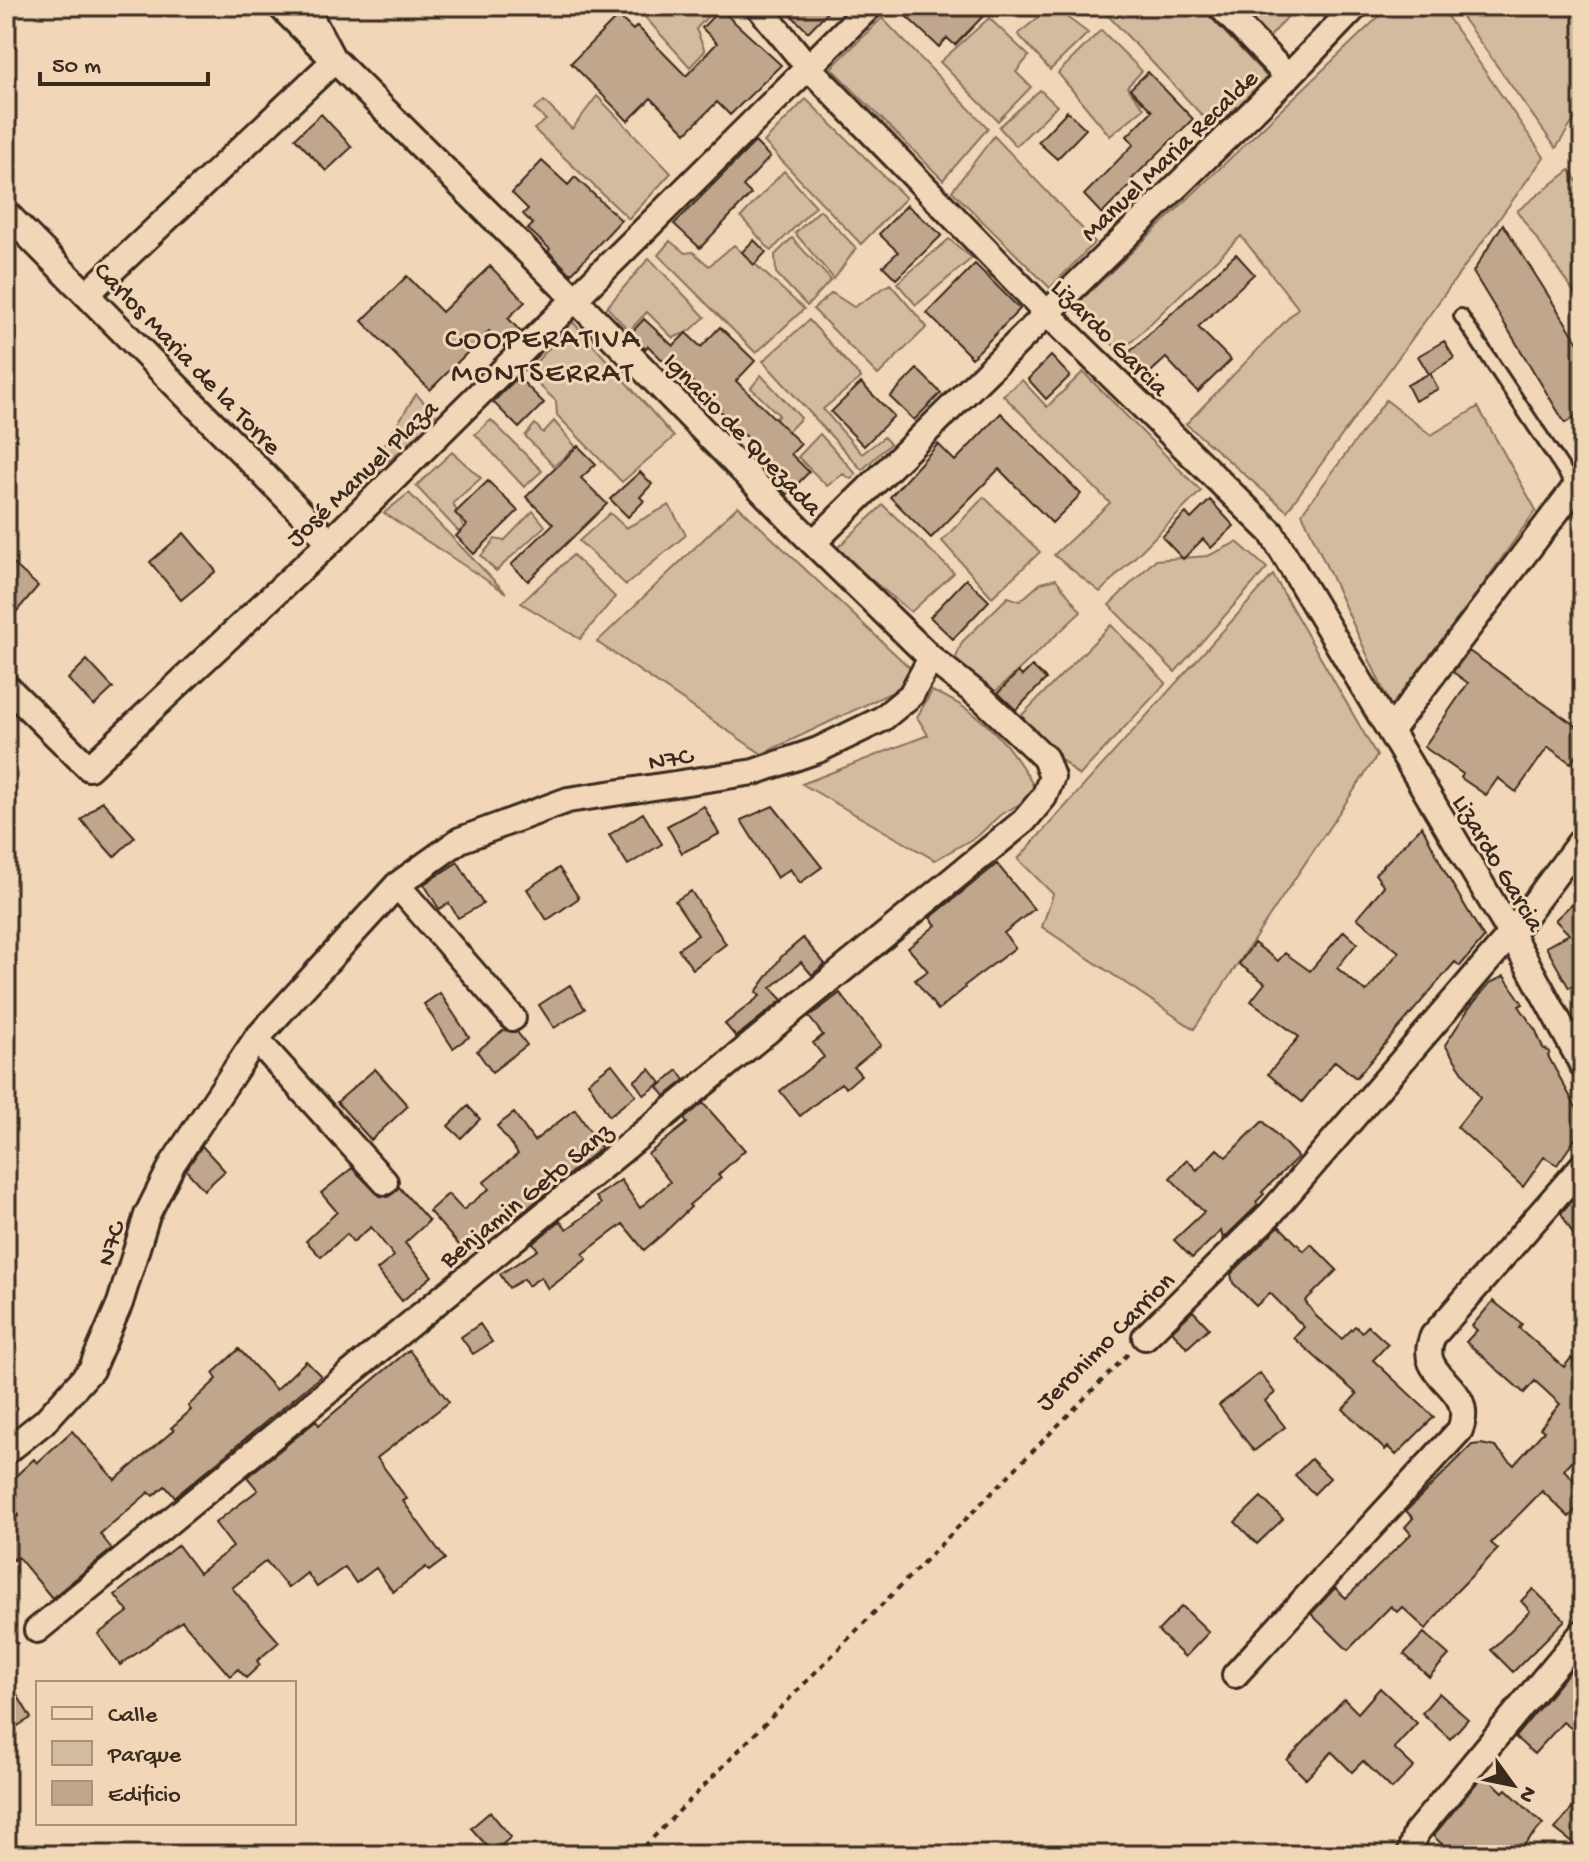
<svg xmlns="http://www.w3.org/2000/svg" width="1589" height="1861" font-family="'Gochi Hand',sans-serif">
<rect width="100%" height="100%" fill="#f1d7b8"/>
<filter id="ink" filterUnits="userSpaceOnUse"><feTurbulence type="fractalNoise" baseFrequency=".0125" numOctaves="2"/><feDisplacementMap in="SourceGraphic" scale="16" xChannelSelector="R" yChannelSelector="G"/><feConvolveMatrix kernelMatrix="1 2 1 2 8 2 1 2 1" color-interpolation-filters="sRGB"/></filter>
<g filter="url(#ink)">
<path fill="#d3bb9f" stroke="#87725e" stroke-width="2" d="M645,6H717L696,29L705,51L690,67L644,16L647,8Z
M1052,6L1088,33L1050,70L1018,34Z
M1099,6H1200L1267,77L1215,129Z
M1241,6H1283L1290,14L1269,38Z
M1390,6H1440L1544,157L1287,511L1186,424L1298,308L1241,236L1121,352L1073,308Z
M1454,6H1583V106L1556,148Z
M882,18L988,128L943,180L831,68Z
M989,18L1029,56L1016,72L1031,87L998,121L940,62Z
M1101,30L1142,71L1127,87L1144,108L1110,136L1058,73Z
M1040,90L1057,106L1016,146L999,127Z
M597,96L671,173L629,219L534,129L546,120L534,109L544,101L572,129Z
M806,99L906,198L861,244L764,142Z
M994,136L1095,242L1050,288L952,191Z
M1570,170L1583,191V305L1517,211Z
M784,171L816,206L771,251L741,217Z
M820,210L856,248L834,279L795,233Z
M792,238L831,280L807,306L776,273L775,255Z
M949,239L972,258L916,305L897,283Z
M670,241L685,253L693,252L709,266L734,245L804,309L756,353L658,255Z
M649,258L705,317L690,331L673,338L647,312L629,331L607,307Z
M890,284L927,327L878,375L813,309L832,293L854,307Z
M809,320L861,378L823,409L862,454L884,437L890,444L862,470L763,361Z
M573,322L674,437L622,482L557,415L556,401L526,373Z
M1083,372L1201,491L1100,592L1054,555L1110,503L1003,395L1022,380L1047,407Z
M761,375L801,418L779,441L767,429L779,415L751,388Z
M416,394L438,417L356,490Z
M1386,400L1431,435L1478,407L1536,510L1393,711L1302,513Z
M491,420L542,471L524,487L475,434Z
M554,421L576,447L554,466L525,436L535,424L543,433Z
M820,434L856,474L851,479L843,474L827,486L798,457Z
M452,452L481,478L453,503L464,528L459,532L416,486Z
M409,493L506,593L384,513Z
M984,497L1040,552L992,597L942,541Z
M669,505L686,535L626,585L579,541L610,513L626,528Z
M883,505L954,573L911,612L835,550Z
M738,506L911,669L901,688L762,754L597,642Z
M533,511L545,526L496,571L481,556L495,539L504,541Z
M1237,542L1267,568L1175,672L1109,605L1155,560L1208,556Z
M573,555L615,597L580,639L521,603Z
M1273,575L1377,756L1194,1029L1042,927L1053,894L1018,859Z
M1056,579L1081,612L994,693L954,663L962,642L1008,597L1020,601L1041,583Z
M1111,625L1166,683L1079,776L1018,719Z
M932,691C979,709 1011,744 1034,787L1025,801L1000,815L979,835L935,860L802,784L928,735L917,717Z"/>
<path fill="#bfa68d" stroke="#3b2a1e" stroke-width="2" d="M782,6H833L808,32Z
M918,6H993L955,45L947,38L939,47L907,17Z
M720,9L781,65L730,115L717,102L686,133L651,98L628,121L571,63L618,16L633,30L637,26L686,76L717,43L702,28Z
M1148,72L1193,119L1132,179L1134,181L1102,214L1084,195L1134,144L1127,136L1152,111L1130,89Z
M1067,111L1086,129L1057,159L1038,142Z
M321,114L352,147L326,171L295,138Z
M755,142L770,157L743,186L751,194L700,248L674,224Z
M542,161L568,185L575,177L621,220L571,274L548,251L550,249L528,229L533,224L523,214L528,209L512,193Z
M907,205L942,235L896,279L883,266L898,252L879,234Z
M1503,224L1583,350V412L1565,423L1473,272Z
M754,240L766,252L754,265L742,252Z
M1236,254L1254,274L1198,327L1231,360L1198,392L1166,358L1143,379L1123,358Z
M975,264L1020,309L972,358L927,313Z
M490,266L525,302L508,318L520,331L504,347L489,331L430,390L362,321L407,276L442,312Z
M644,319L673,346L686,333L701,347L720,327L755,361L736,381L801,444L791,454L809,472L787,495L750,457L759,449L719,410L721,408L686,376L683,380L648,346L645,349L630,334Z
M1444,341L1454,358L1429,374L1418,356Z
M1051,356L1070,376L1046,399L1028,379Z
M917,369L941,393L914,420L890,397Z
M1430,373L1438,389L1415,401L1407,385Z
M518,377L544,403L519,428L493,402Z
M861,383L894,416L864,446L831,412Z
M1001,413L1081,494L1052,523L999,469L931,538L890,497L938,444L955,461Z
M578,446L596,464L581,478L607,504L528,581L511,565L553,524L526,497Z
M640,472L652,484L640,497L644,501L628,517L610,499Z
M488,481L518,511L474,554L456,536L467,525L455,513Z
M1210,500L1234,526L1211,548L1203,539L1183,559L1162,537L1186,513L1191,519Z
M184,533L216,571L181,600L150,562Z
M6,557L38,586L6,624Z
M966,579L989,601L953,639L930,617Z
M1469,651L1583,731V746L1571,763L1548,747L1516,792L1498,778L1486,795L1461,778L1463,774L1424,747L1468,683L1453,672Z
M87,660L113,688L94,706L68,679Z
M1032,666L1046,679L1016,710L998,693L1018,672L1022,676Z
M102,801L135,837L114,857L81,820Z
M704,806L719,834L682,853L667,826Z
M773,806L822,867L800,883L790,869L777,878L741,820Z
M643,813L662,844L628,865L609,835Z
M1422,826L1445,872L1484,938L1460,966L1455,962L1356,1078L1335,1061L1302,1102L1268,1074L1299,1037L1251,1001L1265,983L1239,964L1254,943L1278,961L1285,953L1310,971L1344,931L1357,943L1337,968L1366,992L1399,952L1357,918L1384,886L1375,874Z
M458,862L483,904L458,918L449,903L439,909L424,884Z
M997,864L1034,909L1004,933L1015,948L964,986L965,988L938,1010L915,980L928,971L908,948L936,925L930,918Z
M559,868L579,898L547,920L527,889Z
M691,891L726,944L693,969L678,949L698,935L675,901Z
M1583,893V981L1569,988L1546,947L1569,934L1555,920Z
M803,938L825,964L812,975L801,962L771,988L782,1000L736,1037L725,1024L760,996L756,992L782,956Z
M1504,976L1523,1004L1519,1006L1536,1031L1543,1048L1550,1052L1548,1056L1583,1120V1128L1557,1165L1544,1157L1523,1187L1457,1127L1480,1098L1445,1045L1470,1007L1490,983Z
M570,985L585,1009L554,1028L539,1005Z
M440,993L469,1037L453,1048L424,1004Z
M840,993L881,1045L854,1067L861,1075L846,1088L841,1083L800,1116L780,1091L824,1057L813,1043L823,1035L809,1017Z
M504,1030L517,1032L527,1045L492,1072L477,1051Z
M612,1064L636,1095L609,1116L588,1082Z
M375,1069L408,1106L371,1140L337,1102Z
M650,1069L661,1083L644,1095L634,1081Z
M678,1070L685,1080L665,1096L658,1087Z
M703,1103L745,1150L718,1175L721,1178L689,1205L691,1207L664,1233L644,1250L623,1224L583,1254L587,1259L548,1289L541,1277L528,1286L524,1279L509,1288L500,1274L538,1250L533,1243L560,1221L567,1229L601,1204L596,1197L621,1180L640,1208L670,1182L648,1154L687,1123L684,1119Z
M468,1106L480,1119L461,1138L448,1126Z
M575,1109L601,1148L516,1218L512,1213L467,1254L429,1211L448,1194L463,1210L489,1189L484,1182L518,1154L497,1126L514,1113L534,1141Z
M1263,1121L1298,1157L1262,1192L1264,1194L1256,1202L1258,1205L1223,1239L1221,1231L1192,1258L1174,1240L1204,1212L1170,1178L1187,1160L1197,1170L1217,1149L1226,1157Z
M202,1146L225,1171L204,1190L186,1170Z
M352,1168L380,1196L388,1197L399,1187L429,1221L405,1243L432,1276L402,1301L377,1270L394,1256L371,1227L353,1242L347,1234L321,1257L306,1241L337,1212L321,1193Z
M1583,1188V1252L1561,1213Z
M1279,1226L1304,1251L1311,1244L1337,1270L1305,1301L1316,1316L1342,1339L1355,1326L1362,1332L1368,1326L1388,1344L1373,1360L1434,1417L1396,1455L1388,1447L1385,1450L1343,1409L1357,1394L1294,1338L1304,1327L1270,1293L1256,1306L1233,1283L1231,1274Z
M1493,1301L1522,1324L1519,1328L1564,1367L1571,1358L1583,1369V1448L1564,1470L1583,1489V1502L1569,1517L1542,1491L1491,1543L1498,1549L1454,1594L1426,1629L1402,1607L1397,1612L1391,1606L1348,1650L1311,1614L1335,1588L1346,1598L1411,1534L1405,1527L1413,1518L1406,1511L1472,1445L1481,1444L1495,1447L1514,1465L1544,1431L1540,1428L1560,1404L1535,1381L1524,1393L1466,1342L1477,1330L1472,1326Z
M1193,1311L1209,1328L1187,1348L1172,1331Z
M480,1324L492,1342L473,1354L461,1337Z
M239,1349L276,1390L306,1361L321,1376L175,1497L165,1486L153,1496L149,1492L100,1534L112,1549L52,1598L18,1557L14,1560L6,1550V1526L19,1515L6,1499V1485L34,1459L37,1463L72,1431L115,1480L174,1430L171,1428L191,1410L188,1406L217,1379L213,1373Z
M409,1350L449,1402L377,1458L407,1499L403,1501L445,1559L429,1571L426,1567L393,1592L376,1568L356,1583L345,1567L317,1587L307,1573L288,1588L266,1561L232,1588L279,1642L257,1661L260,1665L246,1678L238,1669L230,1676L182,1621L120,1665L98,1634L128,1612L115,1595L178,1545L199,1573L233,1547L215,1523L258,1490L247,1477L316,1421L319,1425Z
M1260,1373L1275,1393L1265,1401L1285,1427L1254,1451L1219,1405Z
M1311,1459L1330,1478L1314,1494L1295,1475Z
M1261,1497L1283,1519L1257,1544L1235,1522Z
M1533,1589L1565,1620L1513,1672L1491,1650L1530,1611L1521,1601Z
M1182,1606L1209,1632L1185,1657L1158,1631Z
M1424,1633L1449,1655L1429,1677L1404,1654Z
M1583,1655V1737L1563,1722L1534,1754L1515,1737Z
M6,1676L31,1718L6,1733Z
M1380,1688L1417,1723L1394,1748L1414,1767L1392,1789L1363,1761L1352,1772L1332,1752L1306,1779L1287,1760L1344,1699L1358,1713Z
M1439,1693L1468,1719L1450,1739L1422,1713Z
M1484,1774L1503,1792L1506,1789L1543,1824L1515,1855H1454L1433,1836Z
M1583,1795V1851L1555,1829Z
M490,1812L511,1837L493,1853L471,1828Z"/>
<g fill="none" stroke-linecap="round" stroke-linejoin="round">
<defs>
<path id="service" d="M1461,316L1575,487"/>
<path id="minor" d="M758,6L809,68L1046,312L1271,532L1511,934L1583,1066
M1220,6L1288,77
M6,213L330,542
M87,294L334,61L305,6
M813,543L1288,77L1356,6
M6,686L89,768L330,542L870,6
M1390,731L1583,477
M397,885L513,1018
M256,1039L385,1182
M1145,1337L1272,1212L1511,934L1583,838
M6,1452L45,1421L91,1370L120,1303L147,1215L173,1163L256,1039L397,885L460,840L568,800L754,772L818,750L882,719L911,695L931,658
M37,1630L1024,821L1044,797L1052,777L1045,758L983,699L931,658L813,543L576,300L280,6
M1235,1675L1460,1430C1478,1383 1413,1380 1433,1336L1583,1165
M1409,1855L1416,1833L1583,1632"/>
</defs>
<use href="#service" stroke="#3b2a1e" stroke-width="18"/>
<use href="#minor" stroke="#3b2a1e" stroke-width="30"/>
<path stroke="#3b2a1e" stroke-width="4" stroke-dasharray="6 6" stroke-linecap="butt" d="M6,1649L18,1642
M636,1855L1129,1353"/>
<use href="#service" stroke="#f1d7b8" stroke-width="12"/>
<use href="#minor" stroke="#f1d7b8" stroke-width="24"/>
</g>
</g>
<g text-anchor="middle" stroke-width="6" stroke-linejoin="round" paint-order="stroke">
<g font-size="26" fill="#3b2a1e" stroke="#f1d7b8">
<text transform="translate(1168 154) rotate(-44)" y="9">Manuel Maria Recalde</text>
<text transform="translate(1111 336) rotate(45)" y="9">Lizardo Garcia</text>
<text transform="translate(189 357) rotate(46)" y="9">Carlos Maria de la Torre</text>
<text transform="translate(744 433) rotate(46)" y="9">Ignacio de Quezada</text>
<text transform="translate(361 472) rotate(-44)" y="9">José Manuel Plaza</text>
<text transform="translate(670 757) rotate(-9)" y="9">N7C</text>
<text transform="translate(1500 862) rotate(59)" y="9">Lizardo Garcia</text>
<text transform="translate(525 1194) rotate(-39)" y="9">Benjamin Geto Sanz</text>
<text transform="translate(109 1243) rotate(-73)" y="9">N7C</text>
<text transform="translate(1104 1340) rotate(-45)" y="9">Jeronimo Carrion</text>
</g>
<g font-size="30" letter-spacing="2" fill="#3b2a1e" stroke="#f1d7b8">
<text x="543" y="347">COOPERATIVA<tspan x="543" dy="34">MONTSERRAT</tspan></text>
</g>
</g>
<rect width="1589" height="1861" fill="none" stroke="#f1d7b8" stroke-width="32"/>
<rect x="16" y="16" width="1557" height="1829" fill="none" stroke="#3b2a1e" stroke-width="3" filter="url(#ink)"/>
<rect x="36" y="1681" width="260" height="144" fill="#f1d7b8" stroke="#a8927a" stroke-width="2"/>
<rect x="52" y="1707" width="40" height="12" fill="#f1d7b8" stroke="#a8927a" stroke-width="2"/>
<text x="108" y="1721" font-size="24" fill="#3b2a1e">Calle</text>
<rect x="52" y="1741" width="40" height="24" fill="#d3bb9f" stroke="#a8927a" stroke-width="2"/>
<text x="108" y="1761" font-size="24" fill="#3b2a1e">Parque</text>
<rect x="52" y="1781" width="40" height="24" fill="#bfa68d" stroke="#a8927a" stroke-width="2"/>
<text x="108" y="1801" font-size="24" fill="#3b2a1e">Edificio</text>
<g transform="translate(1513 1785) rotate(123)" stroke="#f1d7b8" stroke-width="6" paint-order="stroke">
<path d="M0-6L14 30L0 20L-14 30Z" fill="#3b2a1e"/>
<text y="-12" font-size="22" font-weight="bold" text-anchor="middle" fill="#3b2a1e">N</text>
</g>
<path d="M40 72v12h168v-12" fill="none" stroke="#3b2a1e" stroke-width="4"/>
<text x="52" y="72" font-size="24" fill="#3b2a1e" stroke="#f1d7b8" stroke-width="6" paint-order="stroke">50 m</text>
</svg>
